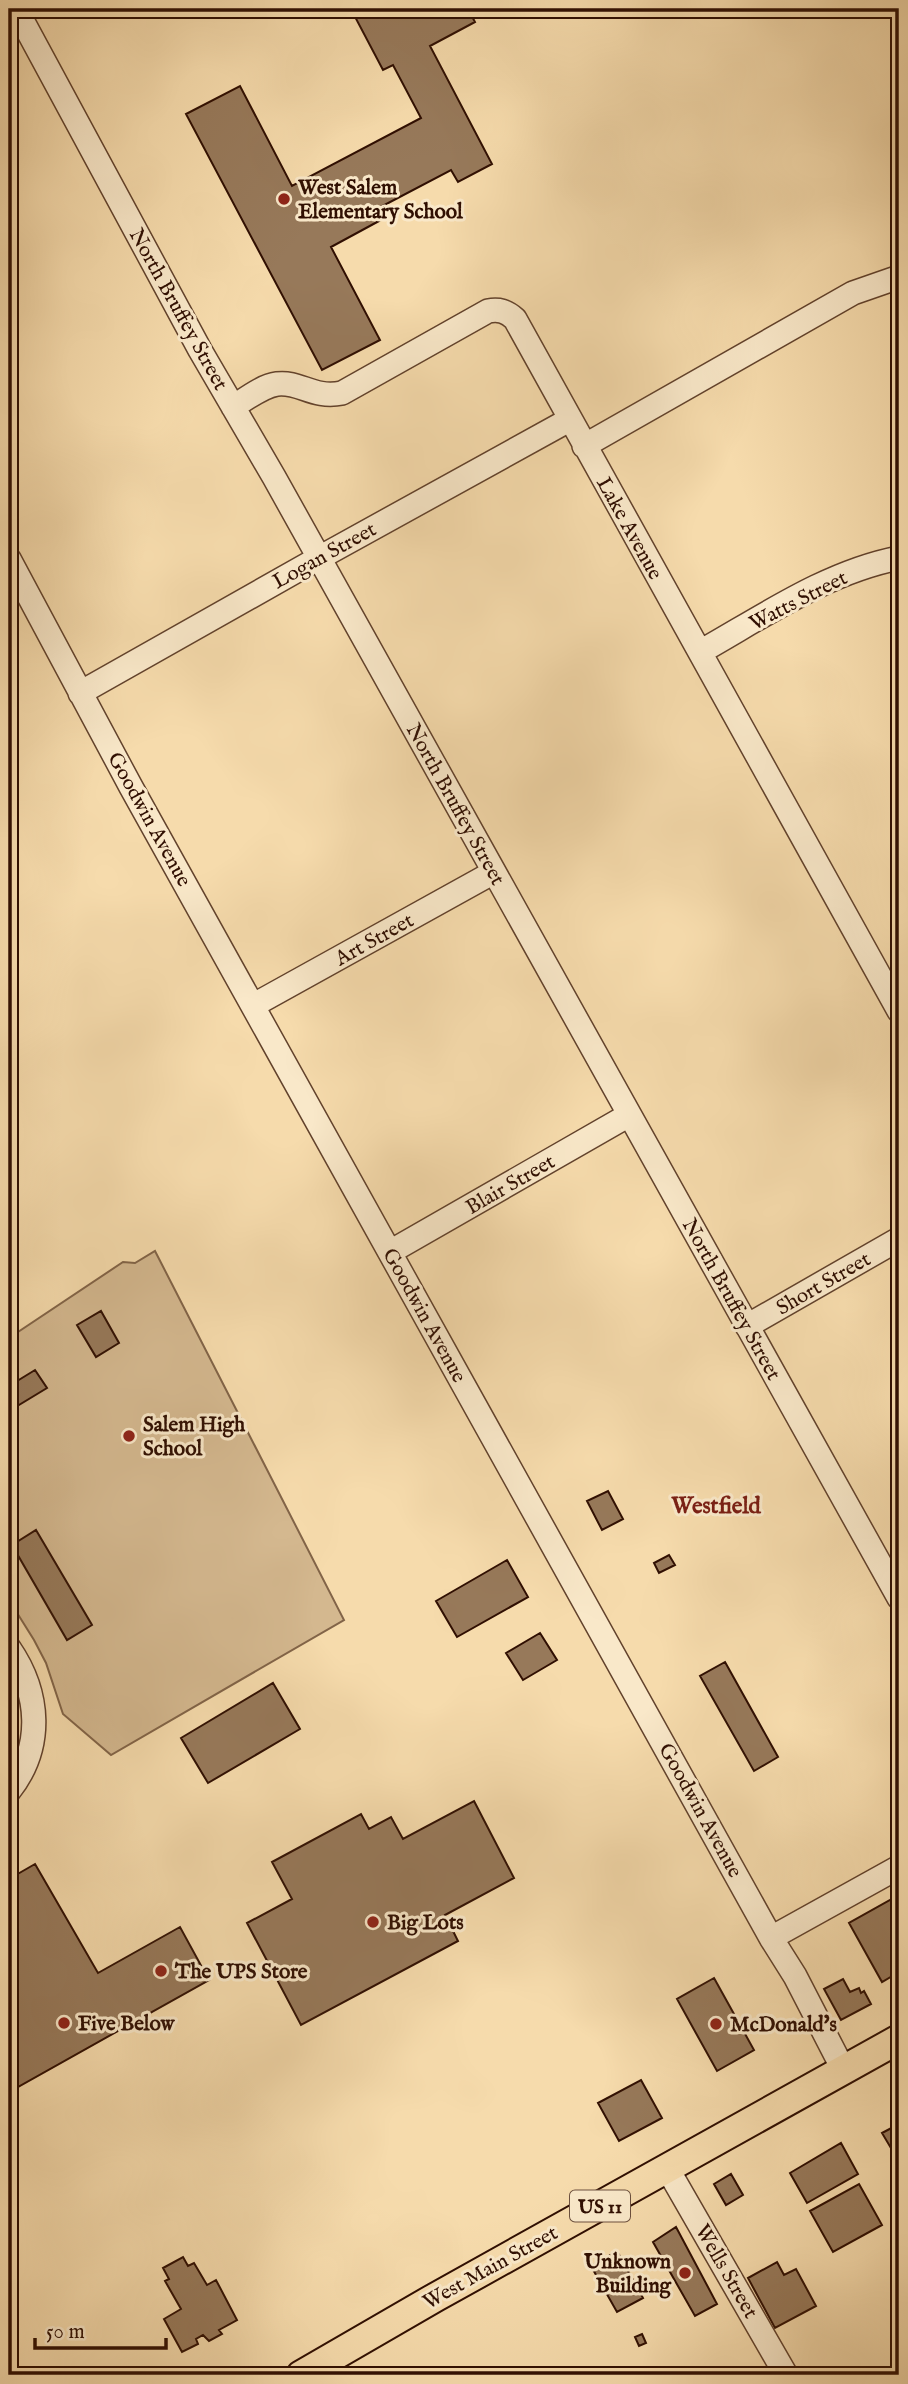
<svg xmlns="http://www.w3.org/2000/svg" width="908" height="2384" font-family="'IM FELL English',serif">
<rect width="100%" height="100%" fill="#f6dbac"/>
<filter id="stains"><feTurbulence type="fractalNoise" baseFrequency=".00286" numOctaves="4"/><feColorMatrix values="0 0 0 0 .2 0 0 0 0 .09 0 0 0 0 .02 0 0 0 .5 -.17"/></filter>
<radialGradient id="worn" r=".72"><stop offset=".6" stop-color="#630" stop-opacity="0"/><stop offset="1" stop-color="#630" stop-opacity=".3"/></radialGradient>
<path fill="#d4b88f" stroke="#826448" stroke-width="2" d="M155,1251L344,1620L111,1755L63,1714L46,1663L34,1640L9,1600V1338L123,1262L135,1263Z"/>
<path fill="#97795a" stroke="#300f02" stroke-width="2" d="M361,9H468L475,22L430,46L492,164L458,182L451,170L373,211L379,221L331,247L380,340L322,370L186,114L240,86L292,186L421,118L393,65L383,70L353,13Z
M101,1311L119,1343L96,1357L77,1325Z
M35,1370L47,1388L9,1411V1386Z
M608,1491L623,1519L602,1530L587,1501Z
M36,1530L92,1625L67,1640L12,1545Z
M669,1555L675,1565L659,1573L654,1563Z
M507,1560L528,1597L457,1637L436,1601Z
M540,1633L557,1660L523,1680L506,1653Z
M725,1662L778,1757L754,1771L700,1676Z
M273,1683L300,1729L208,1783L181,1738Z
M474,1801L514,1878L445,1915L458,1941L301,2025L247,1923L292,1899L272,1862L361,1814L369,1829L391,1817L403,1839Z
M35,1864L98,1973L180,1927L209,1980L9,2092V1879Z
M899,1895V1972L882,1982L849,1923Z
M714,1978L754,2050L717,2071L677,1999Z
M843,1979L850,1992L859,1988L861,1993L864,1991L871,2004L841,2020L824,1989Z
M641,2080L662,2118L619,2141L598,2103Z
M899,2124V2159L898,2160L882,2133Z
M841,2143L858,2174L807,2203L790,2173Z
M731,2174L743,2195L726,2205L714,2184Z
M859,2184L882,2225L833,2252L810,2211Z
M676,2227L717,2304L695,2316L653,2242Z
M617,2251L643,2298L617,2312L591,2266Z
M183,2257L188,2266L194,2263L207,2285L216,2280L237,2320L219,2330L222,2334L209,2341L203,2335L196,2339L198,2344L182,2352L164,2319L181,2309L165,2281L169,2279L163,2268Z
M777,2262L784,2275L796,2269L816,2306L775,2328L748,2278Z
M642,2334L646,2343L639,2346L635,2337Z"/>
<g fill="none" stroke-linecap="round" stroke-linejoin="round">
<defs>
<path id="minor" d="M16,9L200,350L274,477L899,1598
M233,407C246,399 262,386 277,384C300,381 313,399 342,393L488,311C499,309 506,311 515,319L899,1011
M584,446L853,293L899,277
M9,559L131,787L771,1938L795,1976L843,2069
M700,652C764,616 827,572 899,558
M80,693L319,558L569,420
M254,1005L494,872
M390,1252L629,1115
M747,1326L899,1239
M9,1648C40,1693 44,1747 9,1791
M771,1938L899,1867
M667,2168L786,2375"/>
<path id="major" d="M301,2375L436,2297L899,2039"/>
</defs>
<use href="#minor" stroke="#62422c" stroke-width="26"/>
<use href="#major" stroke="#300f02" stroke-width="32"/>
<use href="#minor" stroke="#f9e8c9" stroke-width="23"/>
<use href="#major" stroke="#f6dbac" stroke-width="28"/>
</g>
<g fill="#8f2418" stroke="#f9e8c9" stroke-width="2.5">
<circle cx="284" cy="199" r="7"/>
<circle cx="129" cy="1436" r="7"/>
<circle cx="373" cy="1922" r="7"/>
<circle cx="161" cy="1971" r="7"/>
<circle cx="64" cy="2023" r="7"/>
<circle cx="716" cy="2024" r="7"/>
<circle cx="685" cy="2273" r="7"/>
</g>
<g text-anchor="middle" stroke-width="6" stroke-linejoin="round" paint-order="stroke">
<rect fill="#f9e8c9" stroke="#6c503e" stroke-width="2" x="570" y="2190.5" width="60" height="31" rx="5"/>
<g font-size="19" font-weight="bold" fill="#300f02">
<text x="600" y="2213">US 11</text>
</g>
<g font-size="21" font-weight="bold" fill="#300f02" stroke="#f9e8c9" text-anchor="start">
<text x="298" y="194">West Salem<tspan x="298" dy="24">Elementary School</tspan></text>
<text x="143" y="1431">Salem High<tspan x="143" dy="24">School</tspan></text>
<text x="387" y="1929">Big Lots</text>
<text x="175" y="1978">The UPS Store</text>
<text x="78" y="2030">Five Below</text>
<text x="730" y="2031">McDonald's</text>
<text x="671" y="2268" text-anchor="end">Unknown<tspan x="671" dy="24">Building</tspan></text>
</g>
<g font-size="21" fill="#300f02" stroke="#f9e8c9">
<text transform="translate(179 309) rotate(61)" y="7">North Bruffey Street</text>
<text transform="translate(630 528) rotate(61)" y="7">Lake Avenue</text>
<text transform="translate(324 555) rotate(-29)" y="7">Logan Street</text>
<text transform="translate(798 600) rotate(-27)" y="7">Watts Street</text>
<text transform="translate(456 804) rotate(61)" y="7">North Bruffey Street</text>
<text transform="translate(150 819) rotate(61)" y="7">Goodwin Avenue</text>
<text transform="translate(374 939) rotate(-29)" y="7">Art Street</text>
<text transform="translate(510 1184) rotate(-30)" y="7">Blair Street</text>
<text transform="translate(823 1283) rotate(-30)" y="7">Short Street</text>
<text transform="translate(732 1299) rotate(61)" y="7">North Bruffey Street</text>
<text transform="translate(425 1315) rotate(61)" y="7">Goodwin Avenue</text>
<text transform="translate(701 1810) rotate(61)" y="7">Goodwin Avenue</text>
<text transform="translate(490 2267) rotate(-29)" y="7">West Main Street</text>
<text transform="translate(727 2271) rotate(60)" y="7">Wells Street</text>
</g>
<g font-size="23" font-weight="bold" fill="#7a1f14" stroke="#f9e8c9">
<text x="716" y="1513">Westfield</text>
</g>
</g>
<rect width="908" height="2384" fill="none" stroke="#f6dbac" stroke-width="35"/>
<rect x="10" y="10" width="887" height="2363" fill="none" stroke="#300f02" stroke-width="3.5"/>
<rect x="18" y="18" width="873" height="2349" fill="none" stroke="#300f02" stroke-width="2"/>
<path d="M35 2338v10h131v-10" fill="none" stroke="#300f02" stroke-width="3.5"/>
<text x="46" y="2338" font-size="21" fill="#300f02" stroke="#f9e8c9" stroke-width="5" paint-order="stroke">50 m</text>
<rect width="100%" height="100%" filter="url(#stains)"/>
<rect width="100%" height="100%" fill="url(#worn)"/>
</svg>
